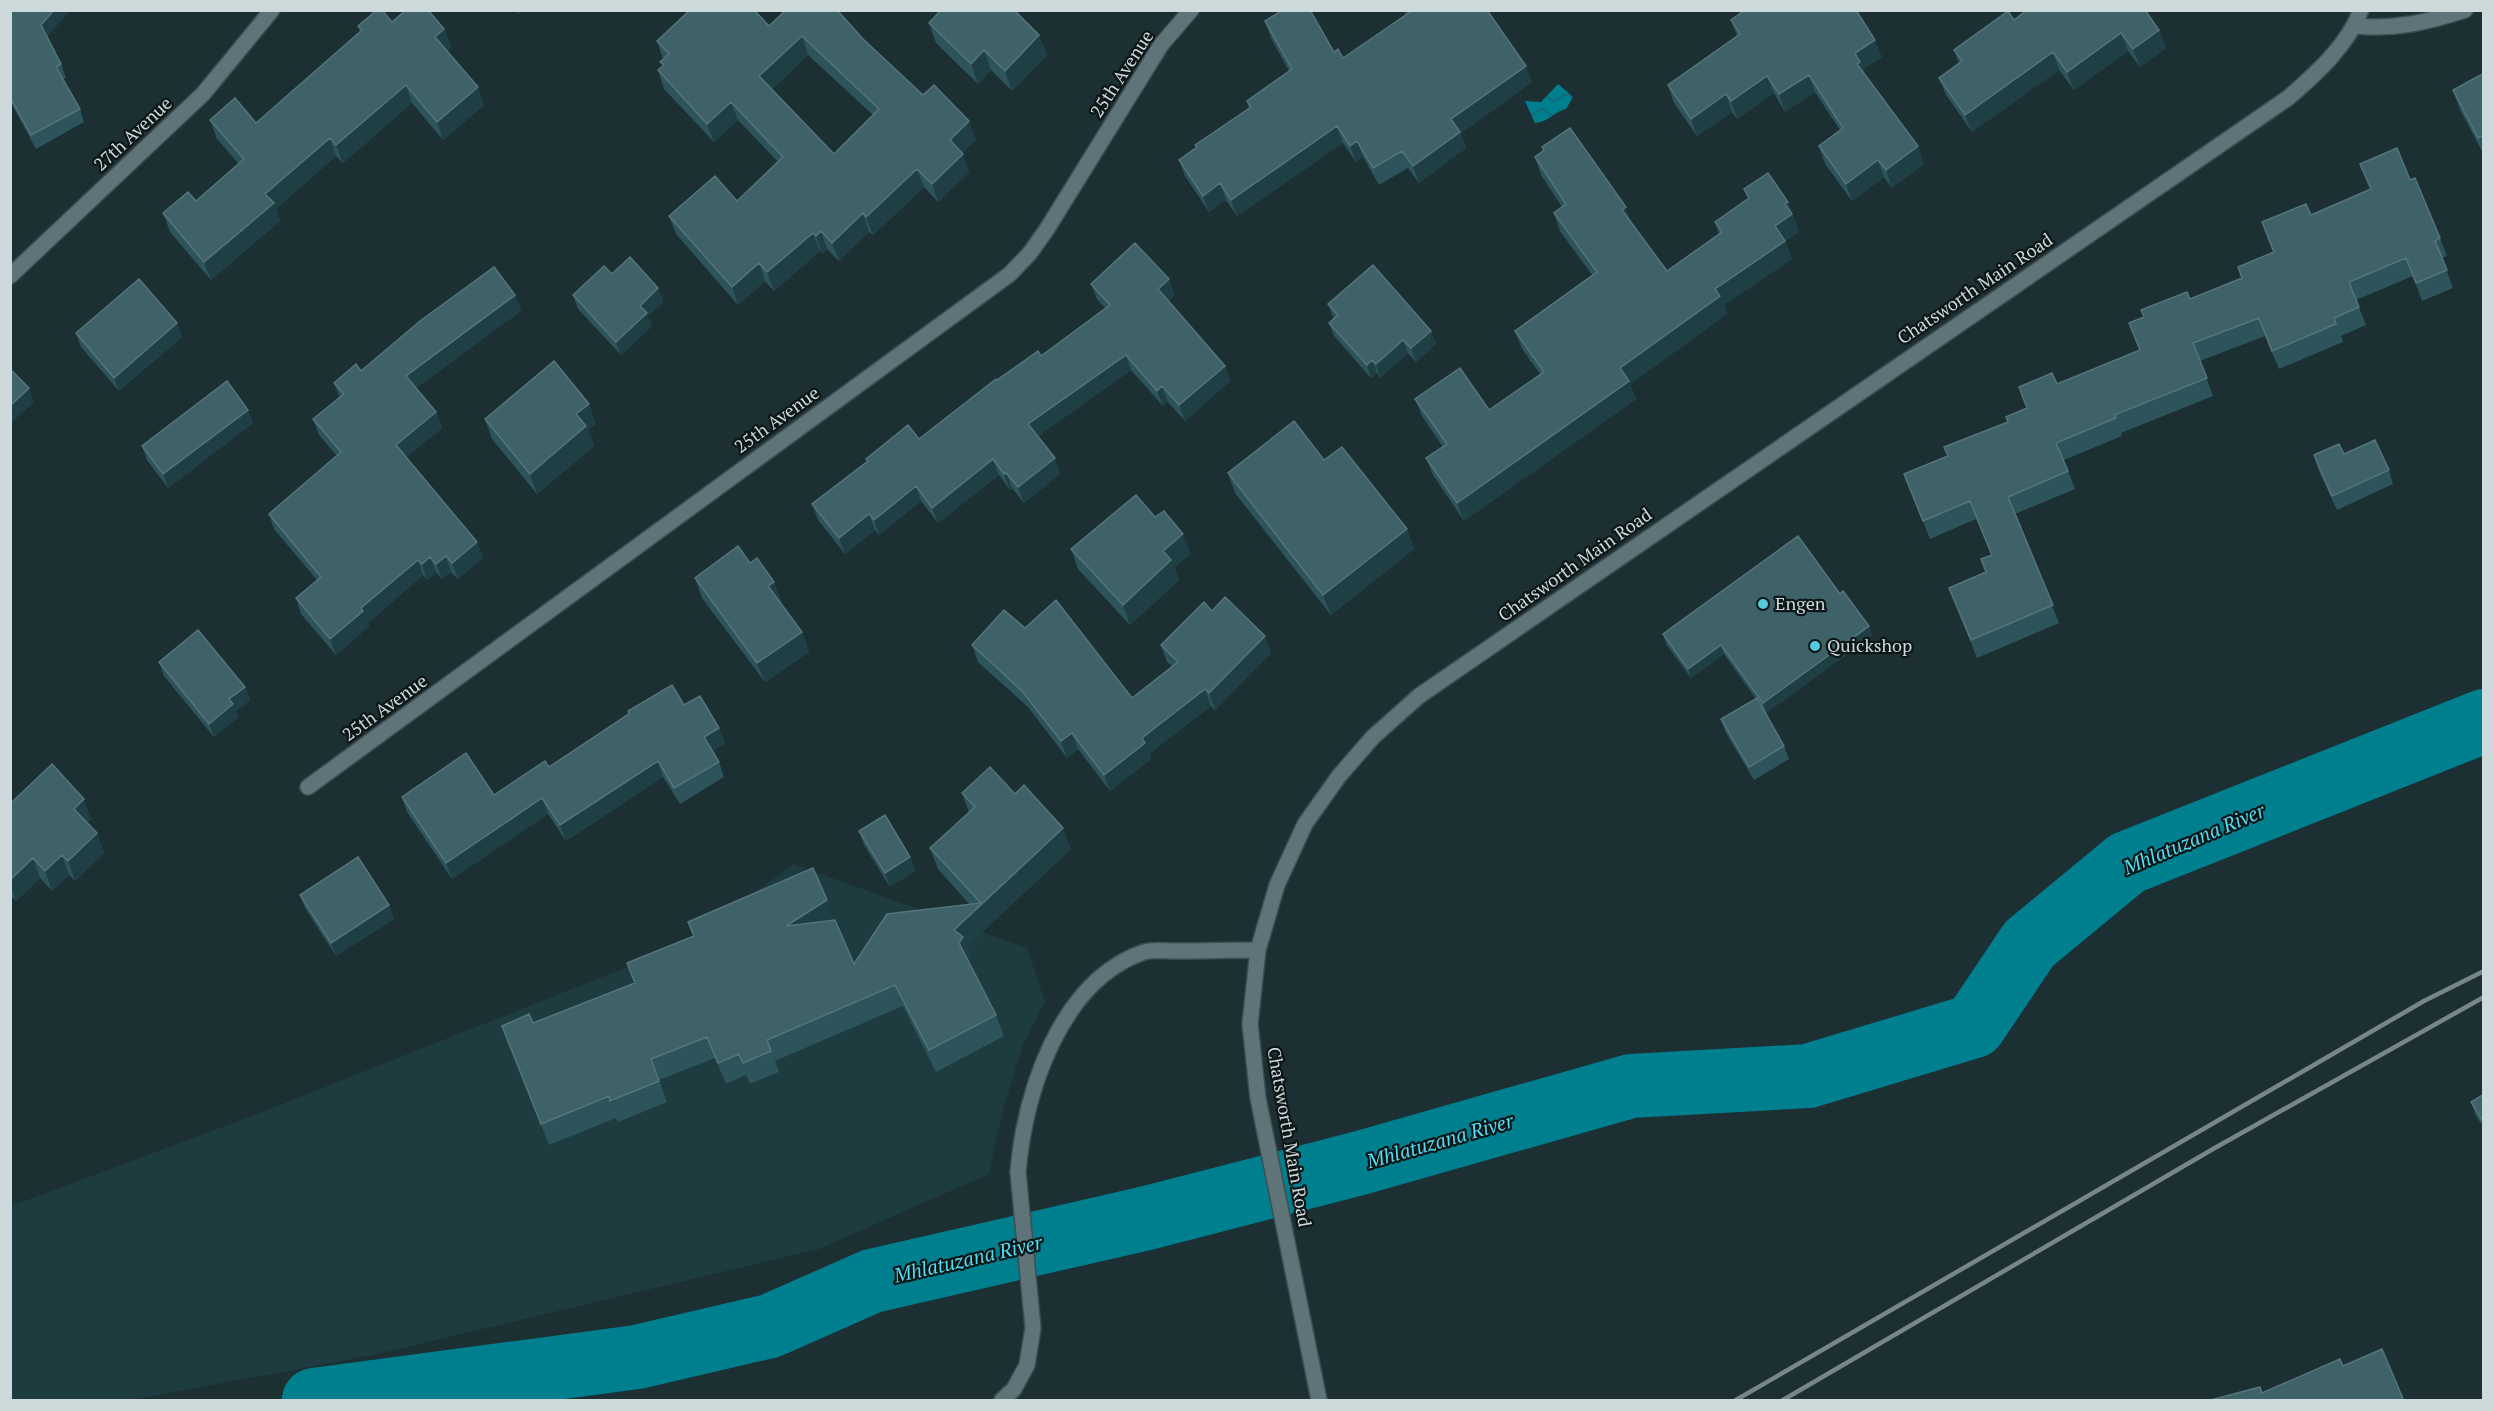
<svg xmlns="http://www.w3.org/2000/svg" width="2494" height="1411" font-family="'PT Serif',serif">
<defs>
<pattern id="water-waves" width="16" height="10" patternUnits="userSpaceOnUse" patternTransform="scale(1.5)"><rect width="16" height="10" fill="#007f8f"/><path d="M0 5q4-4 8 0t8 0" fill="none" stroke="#196670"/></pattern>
</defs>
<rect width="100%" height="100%" fill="#1c2f33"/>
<path fill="#1e3b40" d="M793,864L1027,948L1045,1002L1023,1045L1004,1106L989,1174L819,1249L373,1355L131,1400H11V1206L252,1116L685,944Z"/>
<path fill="url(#water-waves)" d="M1558,84L1573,97L1566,109C1553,112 1551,121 1535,123L1525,101L1541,102Z"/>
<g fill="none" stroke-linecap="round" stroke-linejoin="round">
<path stroke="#007f8f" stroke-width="64" d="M314,1400L637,1357L770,1326L872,1281L1147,1218L1360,1163L1631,1086L1808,1076L1974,1026L2029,944L2127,863L2484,721"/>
<defs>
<path id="minor" d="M2355,26C2395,30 2428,22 2465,10
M10,276L203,94L272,10
M308,787L1010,274L1030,253L1047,229L1161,45L1191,10
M1002,1400L1014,1389L1027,1365L1033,1328L1018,1172C1025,1092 1060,981 1144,952C1153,949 1166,951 1176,951C1203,951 1231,950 1258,950
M1319,1400L1258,1098L1250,1024L1258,950L1277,885L1305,824L1339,776L1373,737L1419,696L2288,98C2316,74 2348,45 2361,10"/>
</defs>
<use href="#minor" stroke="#3d4d51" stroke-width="18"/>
<use href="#minor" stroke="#5f7478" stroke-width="15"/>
<path stroke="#768689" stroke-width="4.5" d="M1736,1400L2424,1001L2484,971
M1783,1400L2213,1149L2484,997"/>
</g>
<path fill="#2d545b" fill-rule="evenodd" d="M10,10L47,37L61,64L66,78L63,79L80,109L84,122L36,149L10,101Z
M1403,10H1491L1489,12L1532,82L1461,133L1466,148L1419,183L1408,168L1379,185L1363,157L1356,162L1343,143L1237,216L1226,200L1209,212L1185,176L1179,160L1196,148L1195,145L1249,108L1247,101L1289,71L1271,38L1265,21L1334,52L1343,58L1406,15Z
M1731,20L1882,57L1863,69L1865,75L1924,164L1892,188L1884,177L1852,201L1825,164L1819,146L1840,130L1815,92L1785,112L1774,93L1737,119L1732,112L1697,136L1674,103L1668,85L1737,36Z
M2014,20L2159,30L2166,48L2140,67L2128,51L2074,90L2059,70L1972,132L1946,95L1939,78L1959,63L1954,50Z
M392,22L444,29L451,47L447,51L484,105L443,140L412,103L343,163L336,156L276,209L280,221L211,280L170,232L163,213L196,201L239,164L217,139L210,120L256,123L360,32L358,26Z
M929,23L1039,35L1047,55L1012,91L991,70L978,84L936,43Z
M769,26L863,39L923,95L976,140L962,153L969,172L938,202L924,187L873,235L869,232L839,261L827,249L822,254L820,251L774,291L765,281L738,305L676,234L669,216L737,201L778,162L738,120L714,142L664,89L658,70L662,66L660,62L663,59L657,41ZM808,55L873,115L834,154L772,89Z
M2484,73V155L2460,110L2453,90Z
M1542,147L1631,222L1667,271L1719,234L1715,222L1748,199L1744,189L1788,202L1799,232L1785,241L1792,259L1724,305L1727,314L1630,384L1636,399L1464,521L1433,475L1426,458L1443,447L1422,416L1415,399L1489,410L1540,374L1522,349L1515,331L1592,275L1560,231L1554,213L1562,207L1541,175L1535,157L1544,151Z
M2360,164L2410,180L2440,238L2447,256L2442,258L2453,288L2422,301L2413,276L2356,300L2366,325L2341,336L2343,342L2279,369L2265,336L2200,361L2213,396L2121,433L2122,436L2064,460L2075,489L2015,514L2059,623L1977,658L1949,588L1986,572L1991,555L1976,519L1930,539L1904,474L1947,456L1944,447L2008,422L2027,408L2019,387L2057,384L2139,350L2190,299L2242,278L2273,252L2262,222L2311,215L2370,189Z
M612,274L658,288L663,302L648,316L652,326L621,355L578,309L573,295Z
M1169,279L1174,295L1168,301L1225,366L1230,381L1185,421L1168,402L1163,406L1131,370L1038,436L1060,474L1024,503L1012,488L1010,490L999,475L938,523L921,501L879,535L875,530L845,554L818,520L812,504L867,461L866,459L919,439L997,380L1041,356L1105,308L1097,299L1091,284Z
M515,295L521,311L416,388L436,412L442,428L406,457L477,542L483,558L458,579L451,572L442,579L436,572L427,580L423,575L368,623L369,626L336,655L301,614L296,598L317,580L274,529L269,514L337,456L319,435L313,419L340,398L334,383Z
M1328,304L1431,331L1436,344L1416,362L1408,353L1380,378L1377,373L1371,378L1334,336L1329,323L1334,319Z
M177,323L182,337L119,391L81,347L76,333Z
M248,410L253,423L168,488L147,460L142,446Z
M485,419L596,424L588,430L594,446L537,494L492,439Z
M2344,454L2389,470L2393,484L2337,510L2318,469L2314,455Z
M1324,460L1407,529L1414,549L1331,615L1235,493L1228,473Z
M1155,517L1191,554L1174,567L1179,580L1130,625L1078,569L1071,549Z
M750,563L782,602L780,603L802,632L809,652L765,682L702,598L695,578Z
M1840,594L1869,626L1872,636L1766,713L1763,709L1784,746L1789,759L1754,780L1726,733L1721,719L1756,699L1724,654L1691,678L1666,644L1663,634Z
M1212,611L1271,653L1215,710L1211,706L1149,754L1151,759L1110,791L1078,749L1067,758L1028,707L978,662L972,645L1025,628L1132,698L1172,666L1167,662L1161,645Z
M159,662L245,687L250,700L236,711L238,717L214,737L164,676Z
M684,705L719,728L725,744L712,751L719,762L724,777L680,804L663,777L566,841L548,814L452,879L407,812L402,797L494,795L549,767Z
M962,793L1015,794L1071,849L967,946L971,958L969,962L996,1015L1004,1036L936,1072L903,1006L775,1061L779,1072L750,1084L746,1075L726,1084L715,1058L659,1080L667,1102L618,1122L616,1118L549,1145L502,1026L533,1023L635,984L693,936L688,922L834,920L854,964L970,905L938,869L930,848L969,812Z
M10,804L91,819L87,823L97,833L104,853L75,881L69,875L52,891L40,878L16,901L10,895Z
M859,831L910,857L915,871L890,887L864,845Z
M300,895L389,905L394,919L336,956L305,908Z
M2484,1094V1128L2476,1116L2471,1102Z"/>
<path fill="#1f3f45" d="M54,10H71L46,38L41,25Z
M516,10H523L518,15Z
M444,29L451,47L442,55L435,37Z
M2159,30L2166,48L2140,67L2133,49Z
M2121,33L2128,51L2074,90L2067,72Z
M1039,35L1047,55L1012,91L1005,71Z
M802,36L808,55L766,94L759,76Z
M1875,40L1882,57L1863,69L1867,79L1857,64L1855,53Z
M984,50L991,70L978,84L971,64Z
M2053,52L2059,70L1972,132L1965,115Z
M1526,66L1532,82L1461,133L1466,148L1419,183L1413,166L1451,119Z
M1809,75L1815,92L1785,112L1779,94Z
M1767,76L1774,93L1737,119L1731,101Z
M406,85L412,103L343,163L336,145Z
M478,87L484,105L443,140L437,122Z
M1726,94L1732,112L1697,136L1691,119Z
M731,102L738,120L714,142L707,124Z
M969,121L976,140L956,158L950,140Z
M1337,126L1343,143L1237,216L1231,200Z
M330,138L336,156L276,209L280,221L211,280L204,262L265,194Z
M1357,141L1363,157L1356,162L1350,146Z
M1918,146L1924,164L1892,188L1886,170Z
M963,154L969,172L938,202L932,184Z
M1878,160L1884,177L1852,201L1846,184Z
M917,169L924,187L873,235L866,217Z
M1220,183L1226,200L1209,212L1203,196Z
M1788,202L1799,232L1785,241L1792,259L1724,305L1727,314L1630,384L1636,399L1464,521L1457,503L1715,289L1775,226L1785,204Z
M1626,207L1632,225L1622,210Z
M863,213L869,232L839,261L832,243Z
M821,231L827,249L822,254L816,236Z
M813,233L820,251L774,291L767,272Z
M759,263L765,281L738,305L732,287Z
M1169,279L1174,295L1164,305L1158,289Z
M658,288L663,302L648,316L652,326L621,355L616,342L640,306Z
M515,295L521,311L411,392L406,376Z
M177,323L182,337L119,391L114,378Z
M1431,331L1436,344L1416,362L1411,348Z
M1403,340L1408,353L1380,378L1376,364Z
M1126,355L1131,370L1034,439L1028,424Z
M1372,360L1377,373L1371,378L1367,365Z
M1225,366L1230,381L1185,421L1179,405Z
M1162,386L1168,402L1163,406L1157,391Z
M29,388L34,402L10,424V406Z
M589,404L596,424L588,430L594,446L537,494L530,474L576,414Z
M248,410L253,423L168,488L163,474Z
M436,412L442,428L402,461L396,445Z
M1055,458L1060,474L1024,503L1018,487Z
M993,459L999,475L938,523L932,508Z
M1006,473L1012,488L1010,490L1004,474Z
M916,486L921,501L879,535L874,520Z
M869,514L875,530L845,554L839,538Z
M1407,529L1414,549L1331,615L1323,595Z
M1183,534L1191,554L1174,567L1179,580L1130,625L1123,605L1163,551Z
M477,542L483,558L458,579L452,563Z
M446,556L451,572L442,579L436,564Z
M430,557L436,572L427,580L422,564Z
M418,560L423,575L368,623L369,626L336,655L330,639L361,608Z
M774,582L782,602L775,606L768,586Z
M1869,626L1872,636L1766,713L1763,703Z
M802,632L809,652L765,682L757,663Z
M1265,636L1271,653L1215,710L1209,693Z
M1721,645L1724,654L1691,678L1688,669Z
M245,687L250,700L236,711L238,717L214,737L209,724L229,699Z
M1205,689L1211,706L1149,754L1151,759L1110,791L1104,775L1142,738Z
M719,728L725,744L710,753L704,737Z
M1072,733L1078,749L1067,758L1061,741Z
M658,761L663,777L566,841L560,825Z
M542,798L548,814L452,879L446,863Z
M84,799L91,819L81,829L74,809Z
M1063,828L1071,849L967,946L971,958L967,964L954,930Z
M97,833L104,853L75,881L68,861Z
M62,855L69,875L52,891L45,871Z
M910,857L915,871L890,887L885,873Z
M33,858L40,878L16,901L10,885V880Z
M827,900L834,922L786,926Z
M389,905L394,919L336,956L331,943Z"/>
<path fill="#3e6268" stroke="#55757a" stroke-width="1.5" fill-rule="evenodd" d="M10,10H54L41,25L61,64L56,67L80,109L31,135L10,97Z
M377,10H382L392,22L406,10H428L444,29L435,37L478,87L437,122L406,85L336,145L330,138L265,194L274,203L204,262L163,213L188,192L196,201L244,159L210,120L235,98L256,123L362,30L358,26Z
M690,10H754L769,26L786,10H837L863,39L923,95L934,85L969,121L950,140L963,154L932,184L917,169L866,217L863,213L832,243L821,231L816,236L813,233L767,272L759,263L732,287L669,216L715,176L737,201L783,157L731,102L707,124L658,70L664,65L660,62L669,54L657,41ZM802,36L879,109L834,154L759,76Z
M941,10H1014L1039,35L1005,71L984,50L971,64L929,23Z
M1283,10H1310L1334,52L1338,49L1343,58L1410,12L1409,10H1487L1526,66L1451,119L1460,132L1413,166L1402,151L1373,168L1357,141L1350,146L1337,126L1231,200L1220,183L1203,196L1179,160L1197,147L1195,145L1251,107L1247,101L1292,69L1265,21Z
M1745,10H1856L1875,40L1855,53L1860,62L1857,64L1918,146L1886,170L1878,160L1846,184L1819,146L1843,128L1809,75L1779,94L1767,76L1731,101L1726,94L1691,119L1668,85L1740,34L1731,20Z
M2027,10H2145L2159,30L2133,49L2121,33L2067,72L2053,52L1965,115L1939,78L1962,61L1954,50L2008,11L2014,20Z
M2484,73V135L2478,138L2453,90Z
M1570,128L1626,207L1622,210L1667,271L1722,232L1715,222L1749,198L1744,189L1768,173L1788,202L1785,204L1792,214L1775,226L1785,241L1715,289L1720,296L1620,368L1629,381L1457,503L1426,458L1447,444L1415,399L1460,368L1489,410L1544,372L1515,331L1597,272L1554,213L1566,204L1535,157L1544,150L1542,147Z
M2397,148L2410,180L2415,178L2440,238L2435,241L2447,270L2416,283L2406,258L2349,282L2359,307L2334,318L2336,324L2272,351L2259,318L2193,343L2207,378L2114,415L2116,418L2056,443L2068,471L2008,497L2053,605L1971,640L1949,588L1986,572L1981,559L1992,555L1970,501L1923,521L1904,474L1948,456L1944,447L2008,422L2006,417L2027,408L2019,387L2052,373L2057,384L2140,350L2129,323L2144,317L2141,310L2187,292L2190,299L2242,278L2238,267L2274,252L2262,222L2306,204L2311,215L2371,189L2360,164Z
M1135,243L1169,279L1158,289L1225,366L1179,405L1162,386L1157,391L1126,355L1028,424L1055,458L1018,487L1006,473L1004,474L993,459L932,508L916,486L874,520L869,514L839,538L812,504L868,461L866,459L908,425L919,439L996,379L997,380L1038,351L1041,356L1110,305L1091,284Z
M630,257L658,288L640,306L647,313L616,342L573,295L604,266L612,274Z
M1373,265L1431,331L1411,348L1403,340L1376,364L1372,360L1367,365L1329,323L1338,315L1328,304Z
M494,267L515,295L406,376L436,412L396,445L477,542L452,563L446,556L436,564L430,557L422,564L418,560L361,608L363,611L330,639L296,598L321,577L269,514L341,452L313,419L344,394L334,383L356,364L361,371L420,321Z
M139,279L177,323L114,378L76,333Z
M554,361L589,404L576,414L586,426L530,474L485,419Z
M10,369L29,388L10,406Z
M227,381L248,410L163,474L142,446Z
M1294,421L1324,460L1342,447L1407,529L1323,595L1228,473Z
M2375,440L2389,470L2332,496L2314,455L2339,444L2344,454Z
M1136,495L1155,517L1164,511L1183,534L1163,551L1171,560L1123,605L1071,549Z
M1798,536L1840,594L1843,591L1869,626L1763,703L1721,645L1688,669L1663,634Z
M738,546L750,563L757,558L774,582L768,586L802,632L757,663L695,578Z
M1225,597L1265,636L1209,693L1205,689L1142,738L1145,743L1104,775L1072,733L1061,741L1022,691L972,645L1004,610L1025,628L1056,600L1132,698L1178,662L1161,645L1204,602L1212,611Z
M198,630L245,687L229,699L233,704L209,724L159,662Z
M672,685L684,705L700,696L719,728L704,737L719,762L674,788L658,761L560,825L542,798L446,863L402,797L466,753L494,795L545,761L549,767L629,714L628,711Z
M1757,698L1784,746L1749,767L1721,719Z
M52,764L84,799L74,809L97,833L68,861L62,855L45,871L33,858L10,880V804Z
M990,767L1015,794L1024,785L1063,828L954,930L963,937L959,943L996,1015L929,1050L895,985L767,1040L771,1051L743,1063L739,1054L718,1063L707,1037L651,1059L659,1081L610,1101L609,1096L541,1124L502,1026L529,1014L533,1023L635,983L627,963L694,936L688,922L813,868L827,900L786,926L835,920L854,964L887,914L981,903L930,848L975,807L962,793Z
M885,815L910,857L885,873L859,831Z
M358,857L389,905L331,943L300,895Z
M2484,1094V1123L2471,1102Z
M2382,1349L2404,1401H2207L2260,1387L2262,1393L2340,1359L2343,1366Z"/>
<g fill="#54cade" stroke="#0d1617" stroke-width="2">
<circle cx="1763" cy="604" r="6"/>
<circle cx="1815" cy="646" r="6"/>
</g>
<g text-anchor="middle" stroke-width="4.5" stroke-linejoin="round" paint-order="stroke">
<g font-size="18" fill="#cdd9db" stroke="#0d1617">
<text transform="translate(1122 74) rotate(-57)" y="6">25th Avenue</text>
<text transform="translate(133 134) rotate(-43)" y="6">27th Avenue</text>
<text transform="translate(1975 289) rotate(-34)" y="6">Chatsworth Main Road</text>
<text transform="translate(777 420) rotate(-36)" y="6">25th Avenue</text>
<text transform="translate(1575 565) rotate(-35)" y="6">Chatsworth Main Road</text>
<text transform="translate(385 708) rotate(-36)" y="6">25th Avenue</text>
<text transform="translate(1289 1137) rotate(80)" y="6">Chatsworth Main Road</text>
</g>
<g font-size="18" fill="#cdd9db" stroke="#0d1617" text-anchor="start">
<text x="1775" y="610">Engen</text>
<text x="1827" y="652">Quickshop</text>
</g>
<g font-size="20" font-style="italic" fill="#54dbf1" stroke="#0d1617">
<text transform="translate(2194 839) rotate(-23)" y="7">Mhlatuzana River</text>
<text transform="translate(1440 1141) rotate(-16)" y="7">Mhlatuzana River</text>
<text transform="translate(968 1259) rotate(-13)" y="7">Mhlatuzana River</text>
</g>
</g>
<rect width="2494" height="1411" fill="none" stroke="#cdd9db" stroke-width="24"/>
</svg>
